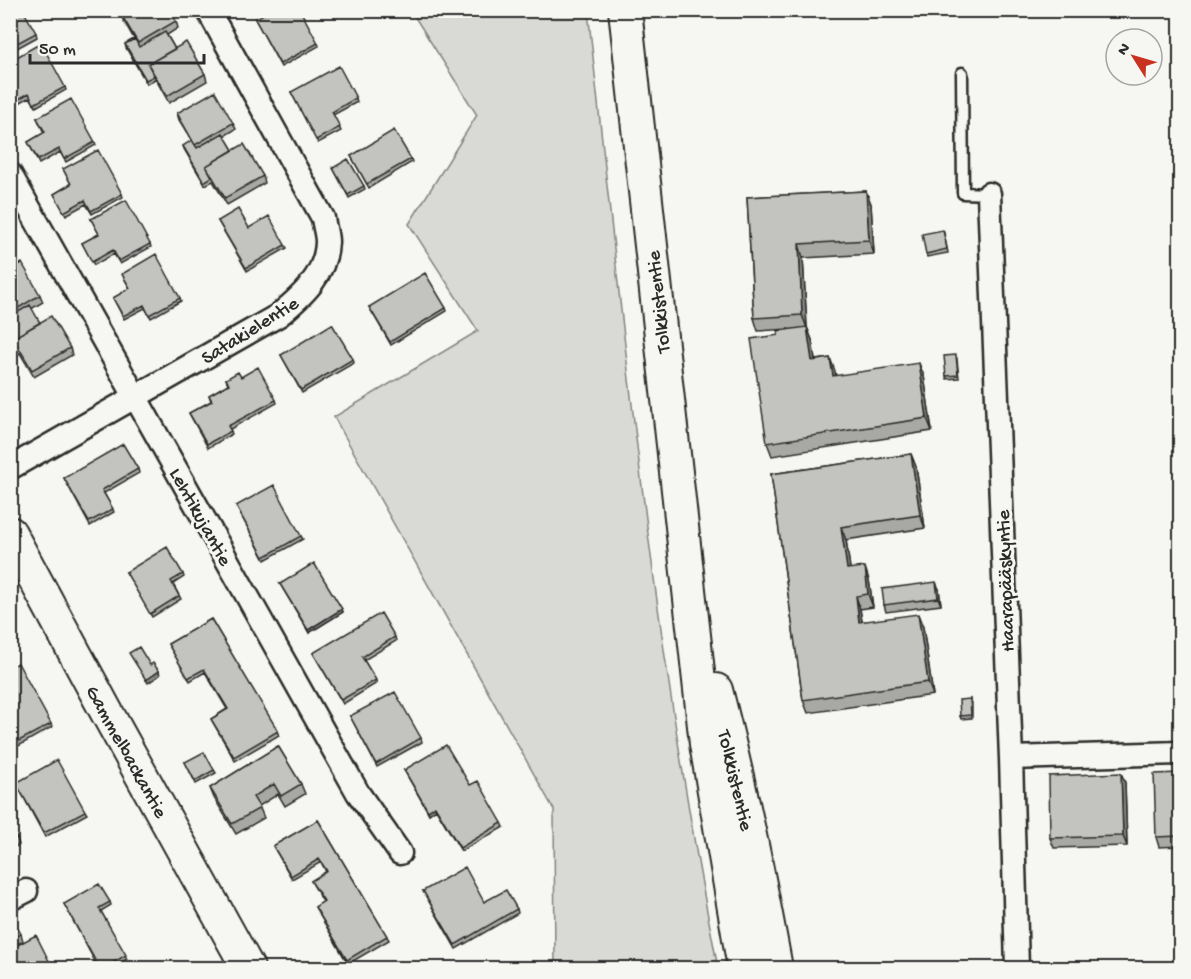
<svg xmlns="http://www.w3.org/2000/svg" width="1191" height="979" font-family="'Gochi Hand',sans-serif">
<rect width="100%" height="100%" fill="#f6f6f2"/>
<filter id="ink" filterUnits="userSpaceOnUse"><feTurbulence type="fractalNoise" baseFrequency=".0167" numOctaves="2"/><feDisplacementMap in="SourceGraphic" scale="12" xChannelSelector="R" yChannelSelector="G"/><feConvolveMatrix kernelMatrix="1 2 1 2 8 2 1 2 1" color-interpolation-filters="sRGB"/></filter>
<g filter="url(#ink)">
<path fill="#d9d9d5" stroke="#828280" stroke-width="1.5" d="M411,11H588C623,331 655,652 718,968H555L554,810L334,417L478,331L409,224L477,115Z"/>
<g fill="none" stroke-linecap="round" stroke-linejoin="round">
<defs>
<path id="lane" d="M962,73L963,193L989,194"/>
<path id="street" d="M10,174L358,793L400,853
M989,194L1011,758L1017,968
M10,468L279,315C302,296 326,275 327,242C327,234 324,226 323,218L208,10
M1011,758L1180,753
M10,899L26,891"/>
<path id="secondary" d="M625,10L706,744L744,968
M10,533L106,711L248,968
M716,690C740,782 759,875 776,968"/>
</defs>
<use href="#lane" stroke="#2b2b2b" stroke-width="15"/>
<use href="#street" stroke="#2b2b2b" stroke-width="27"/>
<use href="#secondary" stroke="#2b2b2b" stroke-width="36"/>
<use href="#lane" stroke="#f6f6f2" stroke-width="10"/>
<use href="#street" stroke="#f6f6f2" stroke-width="22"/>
<use href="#secondary" stroke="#f6f6f2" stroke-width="32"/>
</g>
<path fill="#a8a8a5" stroke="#2b2b2b" stroke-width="1.5" d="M10,10L36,33L37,37L10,52Z
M119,11L176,21L178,28L167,35L175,49L205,74L207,81L169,103L155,78V79L147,84L126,48L125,44L134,39L122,18Z
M255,19L318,43L319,46L281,67Z
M10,61L65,87L66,90L36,107L30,97L10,108V80L14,78L10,71Z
M291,92L356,98L357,102L333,115L341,131L318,143Z
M177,113L233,123L236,129L224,136L233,150L263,176L265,183L227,205L213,181L205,185L184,149L183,146L192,141L179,120Z
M37,118L95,142L96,145L66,162L60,152L39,164L28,142L44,133Z
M351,156L411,159L412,162L369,188Z
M333,168L364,186L365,189L349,198Z
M63,169L122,194L123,197L92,214L86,204L66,215L54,194L71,184Z
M866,191L871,204L874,254L803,258L807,327L812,340L815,360L830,358L836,376H924L932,431L772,456L767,443L778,335L789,329L758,331L754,318L747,197Z
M91,219L150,244L151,247L120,264L114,254L94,265L82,243L99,234Z
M218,221L249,228L285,245L287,248L247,271Z
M944,233L948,253L927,257L926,254Z
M10,270L40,295L43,302L31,309L40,323L70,348L72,355L34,377L20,353L12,358L10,356Z
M122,274L180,298L181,301L151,318L145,308L124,319L113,298L130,289Z
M369,307L446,308L447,311L391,345Z
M281,355L353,359L354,363L302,393Z
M957,359L959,378L947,379L946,376Z
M241,377L276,400L277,403L230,429L232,434L208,448L189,413L211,401L209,395L228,384L226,379Z
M911,454L916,467L925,528L846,540L850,569L869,580L873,607L860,609L862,621L923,627L933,695L808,713L803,700L771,474Z
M138,469L139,473L104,493L114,512L90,526L64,478Z
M236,506L301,536L303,539L265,560Z
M126,572L183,574L184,577L173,584L181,599L152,617Z
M280,584L342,609L343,612L309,633Z
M939,589L941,605L886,612L884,605Z
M211,619L279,735L235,761L211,719L227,709L205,672L190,681L168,644Z
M395,637L396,641L364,660L377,683L343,704L313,653Z
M10,667L51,724L52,727L15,748L10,740Z
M970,699L972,703V718L961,719L960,716Z
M350,716L421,738L422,742L377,767Z
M278,746L301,784L305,794L285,806L278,794L259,806L264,818L236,834L214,798L210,788Z
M185,762L214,770L216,773L196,784Z
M404,770L470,785L502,823L504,827L461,851L436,809L429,814Z
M1121,773L1125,783L1127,846L1054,848L1050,838Z
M1180,773V846L1159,847L1156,837Z
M16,783L85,811L87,814L45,837Z
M318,820L389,940L348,964L315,907L323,902L311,881L326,872L321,862L292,879L273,846Z
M10,827L17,838L19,845L10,850Z
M423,891L517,909L518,913L456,949Z
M110,902L111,905L101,911L127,959L110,969H99L64,904Z
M10,919L21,934L23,941L10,948Z"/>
<path fill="#888886" stroke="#2b2b2b" stroke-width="1.5" d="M866,191L871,204L874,254L869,240Z
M799,244L803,258L807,328L802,315Z
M807,327L812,340L817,374L812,361Z
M830,358L835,371L838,389L833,376Z
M919,363L924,376L932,431L927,418Z
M911,454L916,467L925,528L920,515Z
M841,527L846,540L852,582L847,569Z
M865,567L869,580L873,607L868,594Z
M936,582L939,589L941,605L938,598Z
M856,596L860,609L864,635L859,622Z
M342,609L343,612L309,633L308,630Z
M918,614L923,627L933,695L928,682Z
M159,671L160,675L148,683L146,680Z
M1121,773L1125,783L1127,846L1123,836Z
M435,806L436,809L429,814L428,811Z"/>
<path fill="#c3c3c0" stroke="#2b2b2b" stroke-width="1.5" d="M10,10H23L36,33L10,47Z
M121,10H170L176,21L138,43L119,11Z
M270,10H300L318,43L280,64L255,19Z
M165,32L175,49L148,64L154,76L146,80L125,44L135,39L139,47Z
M186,42L205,74L167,96L148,64Z
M41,43L65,87L34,104L29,93L10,104V80L15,77L10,69V61Z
M339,66L356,98L332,112L340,127L316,140L291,92Z
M215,91L233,123L195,145L177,113Z
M71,99L95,142L64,159L59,149L38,160L28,142L45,132L37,118Z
M394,130L411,159L367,184L351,156Z
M223,133L233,150L206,166L212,177L204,182L183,146L192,140L197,148Z
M244,144L263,176L225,198L206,166Z
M98,150L122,194L91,211L85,200L64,212L54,194L71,184L63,169Z
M348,159L364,186L348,195L333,168Z
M866,191L869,240L799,244L802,315L754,318L747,197Z
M126,200L150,244L119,261L113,250L92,262L82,243L99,234L91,219Z
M238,209L249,228L269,216L285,245L246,268L218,221Z
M943,230L947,249L926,254L922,234Z
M156,254L180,298L149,315L144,305L123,316L113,298L130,288L122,274Z
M22,263L40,295L10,313V270Z
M425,273L446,308L390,342L369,307Z
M30,305L40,323L13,338L19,349L11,354L10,317Z
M51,316L70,348L32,370L13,338Z
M332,324L353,359L301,390L281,355Z
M807,327L812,361L830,358L833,376L919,363L927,418L767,443L751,339L778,335V331Z
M956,355L958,375L946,376L944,356Z
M258,367L276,400L228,426L231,431L207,444L189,413L212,401L209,395L229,384L226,379L238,372L241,377Z
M123,444L138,469L102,490L113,509L89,522L64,478Z
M911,454L920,515L841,527L847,569L865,567L868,594L856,596L859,622L918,614L928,682L803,700L771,474Z
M274,485L301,536L264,557L236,506Z
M167,547L183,574L171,581L179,596L150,614L126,572Z
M314,563L342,609L308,630L280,584Z
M936,582L938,598L884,605L882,589Z
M381,613L395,637L362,657L376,680L341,700L313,653Z
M211,619L278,731L234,757L211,719L228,709L204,669L188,678L168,644Z
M139,647L150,665L153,663L159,671L146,680L129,653Z
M18,663L51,724L13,744L10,739V667Z
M395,692L421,738L376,764L350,716Z
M970,699L971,715L960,716L959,700Z
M446,745L470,785L478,781L502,823L460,848L435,806L428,811L404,770Z
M278,746L301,784L281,796L274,784L253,797L260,808L232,824L210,788Z
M204,752L214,770L195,781L185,762Z
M57,760L85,811L44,833L16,783Z
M1121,773L1123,836L1050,838L1049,776Z
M1180,773V836L1156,837L1154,774Z
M318,820L387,936L347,960L315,907L324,901L311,881L327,871L319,859L291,876L273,846Z
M10,827L17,838L10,842Z
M465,867L484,902L506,890L517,909L455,945L423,891Z
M99,884L110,902L99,908L126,955L103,969H100L64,904Z
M12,918L21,934L10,940V919Z
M36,935L53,969H10V949Z"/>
</g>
<g text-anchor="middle" stroke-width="6" stroke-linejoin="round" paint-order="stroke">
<g font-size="20" fill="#2b2b2b" stroke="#f6f6f2">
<text transform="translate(657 302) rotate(-96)" y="7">Tolkkistentie</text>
<text transform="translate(249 329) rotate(-32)" y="7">Satakielentie</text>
<text transform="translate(202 516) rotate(61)" y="7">Lehtikujantie</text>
<text transform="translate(1004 581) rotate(-92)" y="7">Haarapääskyntie</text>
<text transform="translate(128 751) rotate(61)" y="7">Gammelbackantie</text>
<text transform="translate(737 780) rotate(77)" y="7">Tolkkistentie</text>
</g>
</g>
<rect width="1191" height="979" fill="none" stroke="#f6f6f2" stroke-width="36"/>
<rect x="18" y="18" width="1155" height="943" fill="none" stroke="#2b2b2b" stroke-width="2" filter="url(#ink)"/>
<g transform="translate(1134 57) rotate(307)"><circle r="28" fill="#f6f6f2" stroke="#a5a5a2" stroke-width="1.5"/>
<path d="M0-4.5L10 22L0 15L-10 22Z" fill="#c8321e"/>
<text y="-9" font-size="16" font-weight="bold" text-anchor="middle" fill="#2b2b2b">N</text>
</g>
<path d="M30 54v9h174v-9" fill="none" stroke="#2b2b2b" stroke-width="3"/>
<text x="39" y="54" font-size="18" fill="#2b2b2b" stroke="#f6f6f2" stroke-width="4.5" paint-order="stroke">50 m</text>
</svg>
